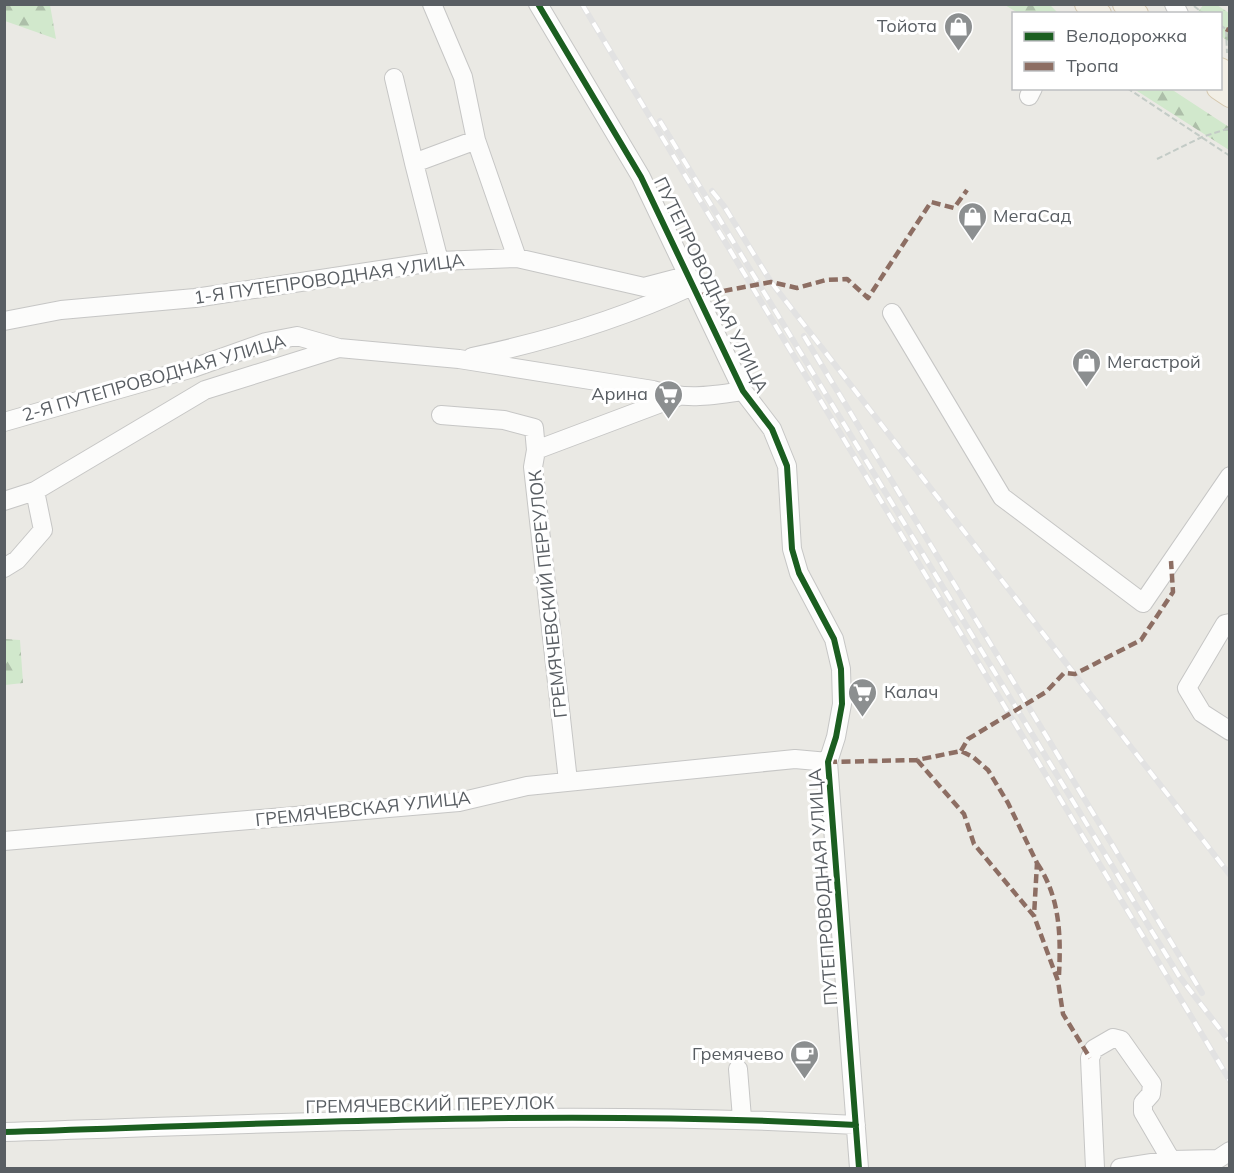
<svg xmlns="http://www.w3.org/2000/svg" width="1234" height="1173" font-family="Mulish,sans-serif">
<defs>
<pattern id="forest-firs" width="22" height="20" patternUnits="userSpaceOnUse" patternTransform="scale(1.5)"><rect width="22" height="20" fill="#d1e8cc"/><path d="M5 1l3.5 6h-7zM16 11l3.5 6h-7z" fill="#adbfa9"/></pattern>
</defs>
<rect width="100%" height="100%" fill="#eae9e4"/>
<path fill="url(#forest-firs)" d="M5,4L50,5L56,39L5,21Z
M1204,4L1217,5L1229,13V42L1221,36L1220,14L1197,13Z
M1005,5H1050L1058,13H1018Z
M1134,89H1171L1229,127V150Z
M4,639L20,640L23,683L5,685Z"/>
<g fill="none" stroke-linecap="round" stroke-linejoin="round">
<defs>
<path id="minor" d="M432,4L463,77L476,140L517,258
M538,4L641,177L743,391L772,429L787,466L792,549L799,573L834,639L841,669L842,704L836,737L828,762L859,1168
M1174,4L1179,14
M394,78L414,163
M1029,96L1033,88
M439,261L414,163L476,140
M892,313L1002,497L1143,603L1230,476
M4,321L61,310L195,298L439,261L517,258L644,287L686,276
M472,357C548,341 621,319 692,286
M441,415L504,420L534,428L536,450
M4,422L193,368L266,342L297,336L339,348
M4,501L35,491L205,390L339,348L459,359L653,390C686,400 709,396 743,391
M4,568L17,560L43,530L35,491
M1230,623L1225,624L1187,688L1202,713L1230,731
M568,781L533,467L536,450L677,397
M4,841L459,802L527,786L795,759L828,762
M738,1069L742,1118
M4,1132C288,1123 572,1109 856,1125
M1095,1168L1090,1058L1094,1049L1113,1038L1121,1040L1152,1084L1151,1094L1143,1103V1112L1171,1160
M1120,1168L1171,1160L1218,1159L1230,1151"/>
<path id="major" d="M1086,4L1100,14
M1124,4L1137,14
M1220,69L1230,75
M1218,88L1230,96"/>
</defs>
<use href="#minor" stroke="#c6c6c5" stroke-width="20"/>
<use href="#major" stroke="#d5c8af" stroke-width="24"/>
<path stroke="#c3cbc6" stroke-width="2" stroke-dasharray="6 3" stroke-linecap="butt" d="M1194,6L1204,14
M1220,25L1226,29L1227,53
M1127,88L1230,156
M1157,159L1202,137L1230,128"/>
<use href="#minor" stroke="#fcfcfb" stroke-width="18"/>
<use href="#major" stroke="#f2efe6" stroke-width="22"/>
<defs>
<path id="rail" d="M582,4L1230,1081
M660,121L1179,976L1230,1042
M712,191L724,206L771,282L1230,875
M804,336L1202,993"/>
</defs>
<use href="#rail" stroke="#e2e2e2" stroke-width="6"/>
<use href="#rail" stroke="#fff" stroke-width="4" stroke-dasharray="11" stroke-linecap="butt"/>
<path stroke="#8d6e63" stroke-width="4.5" stroke-dasharray="9 4.5" stroke-linecap="butt" d="M1226,29L1230,31
M697,296L771,282L797,288L826,280L847,279L868,298L931,202L954,208L967,190
M961,751L968,739L1046,692L1064,673L1075,674L1141,640L1173,592L1171,561
M917,760L964,814L974,844L1034,916L1058,981L1063,1014L1090,1058
M828,762L917,760L961,751L973,757L988,770L1008,803L1037,863L1034,916
M1037,863C1060,897 1061,935 1059,975"/>
<defs>
<path id="cycleway" d="M538,4L641,177L743,391L772,429L787,466L792,549L799,573L834,639L841,669L842,704L836,737L828,762L859,1168
M4,1132C288,1123 572,1109 856,1125"/>
</defs>
<use href="#cycleway" stroke="#fff" stroke-width="10"/>
<use href="#cycleway" stroke="#1b5e20" stroke-width="6"/>
</g>
<defs>
<symbol id="shop-pin" viewBox="-11 -11 22 30"><path d="M0 17L-7.5 6A9.5 9.5 0 1 1 7.5 6Z" fill="#8c8f90" stroke="#fff"/><path d="M-5-2.5h2.3a2.7 3.5 0 0 1 5.4 0H5L5.5 6h-11ZM-1.5-2.5h3a1.5 2.3 0 0 0-3 0Z" fill="#fff"/></symbol>
<symbol id="supermarket-pin" viewBox="-11 -11 22 30"><path d="M0 17L-7.5 6A9.5 9.5 0 1 1 7.5 6Z" fill="#8c8f90" stroke="#fff"/><path d="M-6-5.5h2.5l.6 2H6L4.5 2H-2.5L-4.4-4H-6ZM-1.5 3.2a1.3 1.3 0 1 0 .1 0ZM3 3.2a1.3 1.3 0 1 0 .1 0Z" fill="#fff"/></symbol>
<symbol id="cafe-pin" viewBox="-11 -11 22 30"><path d="M0 17L-7.5 6A9.5 9.5 0 1 1 7.5 6Z" fill="#8c8f90" stroke="#fff"/><path d="M-5.5-4.5H6V0H3Q3 3.5 0 3.5H-2.5Q-5.5 3.5-5.5 0ZM3-3.2v2h1.7v-2ZM-6 4.5H4V6H-6Z" fill="#fff"/></symbol>
</defs>
<g fill-rule="evenodd">
<use href="#shop-pin" x="942" y="10" width="33" height="45"/>
<use href="#shop-pin" x="956" y="200" width="33" height="45"/>
<use href="#shop-pin" x="1070" y="346" width="33" height="45"/>
<use href="#supermarket-pin" x="652" y="378" width="33" height="45"/>
<use href="#supermarket-pin" x="846" y="676" width="33" height="45"/>
<use href="#cafe-pin" x="788" y="1038" width="33" height="45"/>
</g>
<g text-anchor="middle" stroke-width="6" stroke-linejoin="round" paint-order="stroke">
<g font-size="18" fill="#595e63" stroke="#fff" text-anchor="end">
<text x="937" y="32">Тойота</text>
<text x="993" y="222" text-anchor="start">МегаСад</text>
<text x="1107" y="368" text-anchor="start">Мегастрой</text>
<text x="648" y="400">Арина</text>
<text x="884" y="698" text-anchor="start">Калач</text>
<text x="784" y="1060">Гремячево</text>
</g>
<g font-size="18" fill="#595e63" stroke="#fff">
<text transform="translate(329 279) rotate(-8)" y="6">1-Я ПУТЕПРОВОДНАЯ УЛИЦА</text>
<text transform="translate(711 285) rotate(64)" y="6">ПУТЕПРОВОДНАЯ УЛИЦА</text>
<text transform="translate(154 378) rotate(-16)" y="6">2-Я ПУТЕПРОВОДНАЯ УЛИЦА</text>
<text transform="translate(548 594) rotate(-96)" y="6">ГРЕМЯЧЕВСКИЙ ПЕРЕУЛОК</text>
<text transform="translate(363 809) rotate(-6)" y="6">ГРЕМЯЧЕВСКАЯ УЛИЦА</text>
<text transform="translate(823 887) rotate(-94)" y="6">ПУТЕПРОВОДНАЯ УЛИЦА</text>
<text transform="translate(430 1105) rotate(-1)" y="6">ГРЕМЯЧЕВСКИЙ ПЕРЕУЛОК</text>
</g>
</g>
<rect width="1234" height="1173" fill="none" stroke="#595e63" stroke-width="12"/>
<rect x="1012" y="12" width="210" height="78" fill="#ffffff" stroke="#bdbfc1" stroke-width="1.5"/>
<rect x="1024" y="32" width="30" height="9" fill="#1b5e20" stroke="#bdbfc1" stroke-width="1.5"/>
<text x="1066" y="42" font-size="18" fill="#595e63">Велодорожка</text>
<rect x="1024" y="62" width="30" height="9" fill="#8d6e63" stroke="#bdbfc1" stroke-width="1.5"/>
<text x="1066" y="72" font-size="18" fill="#595e63">Тропа</text>
</svg>
